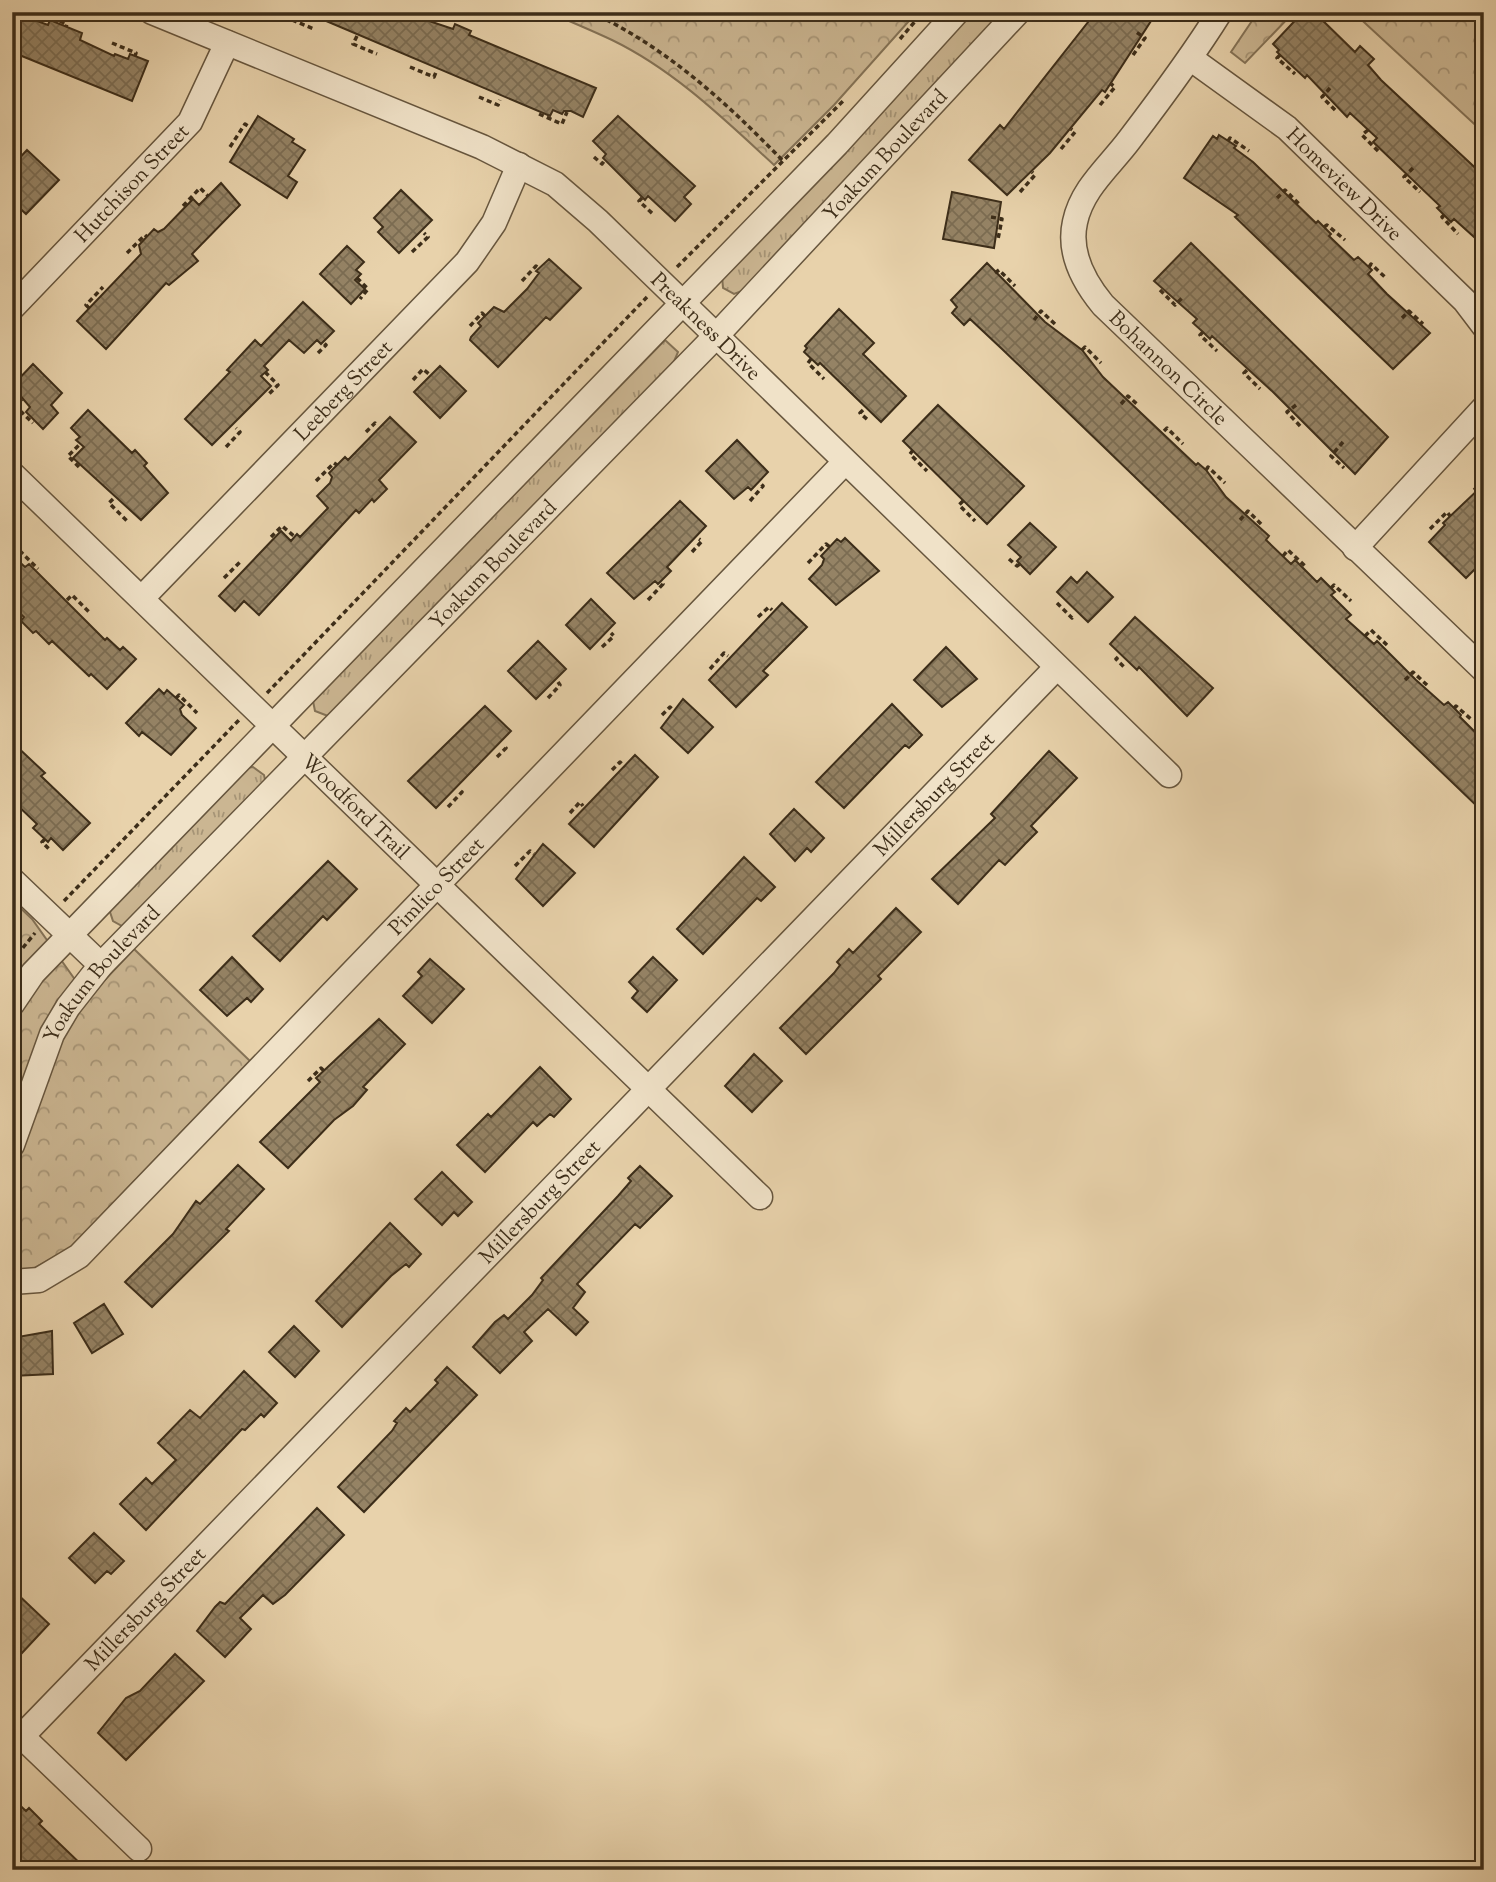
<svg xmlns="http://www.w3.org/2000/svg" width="1496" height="1882" font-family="'Sorts Mill Goudy',serif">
<defs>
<pattern id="grass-tufts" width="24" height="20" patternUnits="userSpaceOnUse" patternTransform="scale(1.75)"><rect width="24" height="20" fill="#cbb692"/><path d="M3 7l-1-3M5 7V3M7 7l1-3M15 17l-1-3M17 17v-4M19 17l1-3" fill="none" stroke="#a69476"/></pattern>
<pattern id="park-crowns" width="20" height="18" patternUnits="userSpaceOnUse" patternTransform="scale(1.75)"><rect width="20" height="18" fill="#cbb692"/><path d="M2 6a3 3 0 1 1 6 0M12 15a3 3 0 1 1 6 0" fill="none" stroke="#a69476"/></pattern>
<pattern id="building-cross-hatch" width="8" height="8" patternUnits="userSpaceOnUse" patternTransform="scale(1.75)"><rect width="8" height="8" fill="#958365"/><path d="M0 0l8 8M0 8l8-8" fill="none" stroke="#7b6c52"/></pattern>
</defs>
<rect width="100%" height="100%" fill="#e8d2ab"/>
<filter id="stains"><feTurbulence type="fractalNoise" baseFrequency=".00286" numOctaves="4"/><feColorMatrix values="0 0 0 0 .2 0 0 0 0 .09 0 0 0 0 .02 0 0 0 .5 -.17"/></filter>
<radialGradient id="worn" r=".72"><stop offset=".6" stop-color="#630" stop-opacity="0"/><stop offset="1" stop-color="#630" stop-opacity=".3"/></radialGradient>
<path fill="url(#grass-tufts)" stroke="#847256" stroke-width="2" d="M969,12H1004L742,291L734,294L723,288L722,275L929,59Z
M665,340L678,352L673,364L328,716L315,711L313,701Z
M253,767L264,775L266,784L122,926L113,921L110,912L112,906L246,768Z"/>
<path fill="url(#park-crowns)" stroke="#847256" stroke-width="2" d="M548,12H917L834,105L774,165C724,119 674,70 612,40C591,30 569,21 548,12Z
M1258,12H1294L1245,63L1231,52Z
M1353,12H1484V133Z
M12,900L32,919L88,998L134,949L250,1061L69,1249L31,1270L12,1268Z"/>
<path fill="url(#building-cross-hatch)" stroke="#3c2d19" stroke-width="2" d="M12,12L48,25L50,20L82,33L80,40L114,56L115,54L128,59L130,54L148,61L132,101L12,52Z
M305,12H402L453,29L455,24L471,31L469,35L596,88L583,117L571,111H564L562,114L553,110L550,116Z
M1096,12H1138L1151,21L1105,92L1102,90L1050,153L1007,195L969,160L1000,125L1004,129Z
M1303,12H1314L1355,52L1360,46L1374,59L1368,65L1381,80L1484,176V246L1454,219L1451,222L1437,208L1440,206L1373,142L1377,138L1350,113L1347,117L1307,75L1305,78L1277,52L1279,50L1273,44Z
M258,116L294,139L292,142L305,150L288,176L297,182L287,198L230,162Z
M618,116L695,186L684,197L691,204L675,221L648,196L645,200L603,158L606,154L593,141Z
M1219,135L1236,146L1234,148L1253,162L1316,223L1318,221L1331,234L1329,236L1354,260L1358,257L1372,270L1368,274L1387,294L1430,333L1393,369L1235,217L1238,215L1184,178L1213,136L1217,139Z
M27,150L59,180L26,214L12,201V166Z
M221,183L240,205L192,254L198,261L169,285L166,283L106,349L77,321L141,254L139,245L154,229L158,232L164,229L193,199L199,205Z
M401,190L432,220L399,253L378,232L383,227L374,218Z
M952,192L1001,202L994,248L943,239Z
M1191,243L1388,437L1355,474L1273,392L1212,336L1210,339L1203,332L1193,323L1197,319L1154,281Z
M347,246L364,262L356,270L361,274L355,280L365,289L351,304L320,274Z
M549,259L581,288L550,320L546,317L498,367L470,340L471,337L481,326L478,323L494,307L504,312L527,289L539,273L536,271Z
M987,263L1045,322L1082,350L1103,377L1196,465L1198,463L1206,470L1226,497L1269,536L1266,540L1291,564L1295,560L1317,582L1321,578L1335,592L1331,595L1351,615L1346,619L1374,644L1377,641L1416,680L1444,705L1448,702L1461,715L1460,717L1484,741V813L1002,349L970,319L964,325L952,313L957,307L951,300Z
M303,302L334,331L321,344L317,340L304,353L289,340L264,366L268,370L261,376L271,386L212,445L185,419L230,372L227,370L255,340L261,346Z
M839,309L874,343L863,354L906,396L881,422L820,363L818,365L804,352L807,348L805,346Z
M33,364L62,393L51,405L58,413L43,429L26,412L30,407L12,386Z
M440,366L466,391L440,418L414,392Z
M938,405L1024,486L987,524L903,441Z
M88,410L132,453L135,450L147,463L144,466L168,493L141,520L73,458L84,447L76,440L80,437L71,428Z
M390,417L416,442L379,480L387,489L374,502L372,499L359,513L356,510L259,615L244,601L235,611L219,596L281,531L291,541L297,534L300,537L328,508L317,496L330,483L332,477L329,473L345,457L348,460Z
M737,440L768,472L751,490L748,487L734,499L706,471Z
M1484,484V560L1466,578L1429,542L1445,525L1443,523Z
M680,501L706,526L667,567L671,571L658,584L655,581L634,599L607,573Z
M1030,523L1056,547L1030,574L1017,561L1021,557L1008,545Z
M845,538L879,571L836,605L809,579L822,565L824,559L821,556L837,539L841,542Z
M12,555L25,567L29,564L105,640L107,638L120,650L123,647L136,659L107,689L91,674L89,676L52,641L49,644L36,631L33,633L21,621L24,617L12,606Z
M1087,572L1113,597L1088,622L1057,592L1071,577L1077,583Z
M591,599L615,623L590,649L566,625Z
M782,603L807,627L763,671L768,675L736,707L709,680Z
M1135,617L1213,688L1187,716L1139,667L1137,670L1110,644Z
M538,641L566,669L536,699L508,671Z
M946,647L977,679L942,707L914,680Z
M159,689L164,694L167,690L184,705L180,709L182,715L196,728L171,755L142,732L139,736L126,723Z
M683,699L713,727L688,753L661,728Z
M892,704L922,735L909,748L905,745L844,808L816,782Z
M485,706L511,731L436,808L408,781Z
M12,742L45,773L41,776L90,823L63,850L51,838L48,842L33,828L37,824L12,800Z
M1049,751L1077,778L1031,826L1037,832L1025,844L1005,865L999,860L958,904L932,879L995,818L991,814Z
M635,755L658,777L594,847L569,824Z
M794,809L824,838L811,852L807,848L795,861L770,834Z
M543,844L575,873L543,906L516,879Z
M744,857L775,887L761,901L757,898L703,954L677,929Z
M328,861L357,889L327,920L323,916L280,961L253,936Z
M896,908L921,932L878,976L881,979L806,1054L780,1028L834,973L840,965L837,962L849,949L853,953Z
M232,957L263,989L251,1002L247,998L227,1016L200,990Z
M653,957L677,980L647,1012L632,998L638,991L629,982Z
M430,959L464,989L432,1023L403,996L422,976L418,972Z
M379,1019L405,1044L363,1087L367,1090L353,1106L334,1120L288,1168L260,1142L320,1082L316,1078Z
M754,1054L782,1081L752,1112L725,1086Z
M540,1067L571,1099L554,1117L550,1114L537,1126L533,1122L485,1172L457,1145L488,1114L491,1117Z
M238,1165L264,1189L226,1229L229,1231L152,1307L125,1282L173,1234L196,1201L200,1204Z
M640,1166L672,1196L640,1228L635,1224L577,1284L585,1292L573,1308L588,1322L576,1335L548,1309L524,1332L532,1341L500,1373L473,1347L495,1322L504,1315L508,1319L532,1295L543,1280L541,1278L618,1196L631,1181L628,1178Z
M442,1172L472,1202L458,1216L454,1212L442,1225L415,1199Z
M390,1223L421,1254L409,1267L406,1264L391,1276L342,1327L316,1301Z
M104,1304L123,1334L92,1353L74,1323Z
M294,1326L319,1351L295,1377L269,1352Z
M52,1331L53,1374L12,1376V1338Z
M447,1367L477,1395L364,1512L338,1487L392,1431L397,1423L394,1421L406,1408L410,1412L438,1383L435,1380Z
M244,1371L277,1403L264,1417L261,1414L245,1430L242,1429L146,1530L120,1504L146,1478L152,1484L176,1460L158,1443L190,1410L200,1418Z
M317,1508L344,1535L285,1595L273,1604L263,1595L240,1618L251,1629L225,1657L197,1631L215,1607L220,1602L225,1604Z
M94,1533L124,1561L111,1574L107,1571L95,1583L69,1558Z
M12,1589L49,1624L21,1654L12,1646Z
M175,1654L204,1681L126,1760L98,1733L126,1698L140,1691Z
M12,1798L26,1811L29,1808L42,1821L39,1824L87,1870H12Z"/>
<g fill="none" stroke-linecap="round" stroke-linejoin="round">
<defs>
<g id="minor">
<path id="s1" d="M152,12L482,147L555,184L598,221L1169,775"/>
<path id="s2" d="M1220,12C1192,57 1162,97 1130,139C1110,166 1082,188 1075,222C1068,253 1084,282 1103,305L1484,670"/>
<path id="s3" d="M1190,58L1287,128L1465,301L1484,326"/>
<path id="s4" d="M12,308L190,122L227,43"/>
<path id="s5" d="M12,474L760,1197"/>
<path d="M1355,548L1484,408"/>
<path id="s6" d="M142,598L467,262L494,223L519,165"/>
<path d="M12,880L101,965"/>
<path d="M12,1004L33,973L837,144L957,12"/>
<path id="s7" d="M12,1145L52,1034L68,1007L101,965L715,337L1018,12"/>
<path id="s8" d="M12,1282L39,1280L79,1256L844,463"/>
<path d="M12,1727L139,1849"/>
<path id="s9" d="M22,1736L1057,667"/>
</g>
</defs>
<use href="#minor" stroke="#67563e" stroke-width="27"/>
<path stroke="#3c2d19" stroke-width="3.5" stroke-dasharray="5 3.5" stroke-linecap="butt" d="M591,12C667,48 726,102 784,162
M292,13L290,19L314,29
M44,15L67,24L66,27
M357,36L353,44L377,54
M900,39L923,12
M112,43L136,53L135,56
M1133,55L1145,38L1136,32
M1280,55L1277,58L1295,74
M410,67L434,77L436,72
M1330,88L1322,97L1337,112
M479,97L498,105L500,100
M1100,105L1115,87L1111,84
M539,114L562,124L567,112
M1368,130L1362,135L1379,152
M1228,141L1230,138L1249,151
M230,147L245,124L248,126
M1061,149L1075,132L1071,129
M594,157L602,164L605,160
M1413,168L1404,177L1420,192
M1020,192L1035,175L1032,172
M642,198L639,201L654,215
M1277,198L1285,190L1300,205
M183,206L200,188L208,196
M1444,215L1442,217L1458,234
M991,217L1002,219L998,239
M1324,227L1327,225L1345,240
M412,252L428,237L424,233
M127,253L145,235L147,237
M677,267L845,99
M1369,267L1371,264L1387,279
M995,273L999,270L1015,286
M357,278L368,289L360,299
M522,281L536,266L539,269
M1160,290L1175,305L1183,297
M89,308L86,305L103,287
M1402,318L1409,311L1423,324
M1034,320L1041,311L1057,326
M470,326L482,313L485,316
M1203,332L1200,335L1217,351
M1082,350L1085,347L1101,363
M318,353L326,345L323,342
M811,359L808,363L824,379
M1247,370L1244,373L1260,389
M265,372L278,385L267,396
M413,380L423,369L429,374
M22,399L15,406L33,423
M1121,404L1128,396L1139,406
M1296,405L1287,412L1302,428
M863,410L860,413L869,421
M1164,431L1167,428L1183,444
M366,432L375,423L378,426
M1343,442L1331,456L1344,468
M226,447L240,432L236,428
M913,450L910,454L927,471
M79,467L68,456L80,444
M1206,470L1208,467L1225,483
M316,481L334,463L337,465
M1474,490L1484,480
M113,499L109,503L127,521
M750,501L763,486L761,484
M963,501L959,505L975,521
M1240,520L1248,511L1263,526
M1430,529L1447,512L1450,516
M271,537L282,526L295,537
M692,552L702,541L699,539
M1283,556L1288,550L1305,566
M13,557L20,551L38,569
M1009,559L1017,566L1020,564
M808,563L826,544L830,547
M224,578L240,562L242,564
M1331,588L1334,585L1351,601
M67,600L72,595L89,612
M648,600L663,584L661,581
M1057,603L1072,618L1075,615
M758,617L769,607L772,610
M1365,636L1371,630L1387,645
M602,647L614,636L611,633
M1118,657L1116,659L1125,668
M710,669L724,653L728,656
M1405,680L1413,672L1428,686
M267,693L647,297
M176,698L179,695L197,713
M548,698L560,685L558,682
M1454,708L1456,706L1473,721
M662,715L670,707L673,710
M497,757L506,748L503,745
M612,770L620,762L625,767
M448,807L462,792L459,790
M570,813L580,802L583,806
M45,839L42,842L51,851
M515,866L530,851L534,854
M64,901L239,720
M12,961L35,933
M308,1081L321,1068L324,1071"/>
<use href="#minor" stroke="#f0e2c8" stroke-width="24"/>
</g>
<g text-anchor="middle" stroke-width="6" stroke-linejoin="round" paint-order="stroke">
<g font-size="21" fill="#3c2d19" stroke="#f0e2c8">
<text dy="7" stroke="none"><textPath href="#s7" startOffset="1330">Yoakum Boulevard</textPath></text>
<text dy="7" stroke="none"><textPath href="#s4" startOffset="173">Hutchison Street</textPath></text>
<text dy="7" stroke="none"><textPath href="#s3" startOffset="200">Homeview Drive</textPath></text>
<text dy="7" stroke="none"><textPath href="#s1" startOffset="646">Preakness Drive</textPath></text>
<text dy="7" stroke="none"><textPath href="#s2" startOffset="438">Bohannon Circle</textPath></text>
<text dy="7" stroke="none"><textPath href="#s6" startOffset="289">Leeberg Street</textPath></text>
<text dy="7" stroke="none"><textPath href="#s7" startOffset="763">Yoakum Boulevard</textPath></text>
<text dy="7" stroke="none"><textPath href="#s9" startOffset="1311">Millersburg Street</textPath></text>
<text dy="7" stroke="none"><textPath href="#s5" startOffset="478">Woodford Trail</textPath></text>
<text dy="7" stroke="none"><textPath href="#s8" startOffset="588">Pimlico Street</textPath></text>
<text dy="7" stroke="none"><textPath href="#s7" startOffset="196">Yoakum Boulevard</textPath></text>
<text dy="7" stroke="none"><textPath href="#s9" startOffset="744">Millersburg Street</textPath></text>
<text dy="7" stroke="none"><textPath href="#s9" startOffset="177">Millersburg Street</textPath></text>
</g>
</g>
<rect width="1496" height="1882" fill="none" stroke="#e8d2ab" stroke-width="42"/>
<rect x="14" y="14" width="1468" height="1854" fill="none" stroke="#3c2d19" stroke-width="3.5"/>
<rect x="21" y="21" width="1454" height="1840" fill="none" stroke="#3c2d19" stroke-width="2"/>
<rect width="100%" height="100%" filter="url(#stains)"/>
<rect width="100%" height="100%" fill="url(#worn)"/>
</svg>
